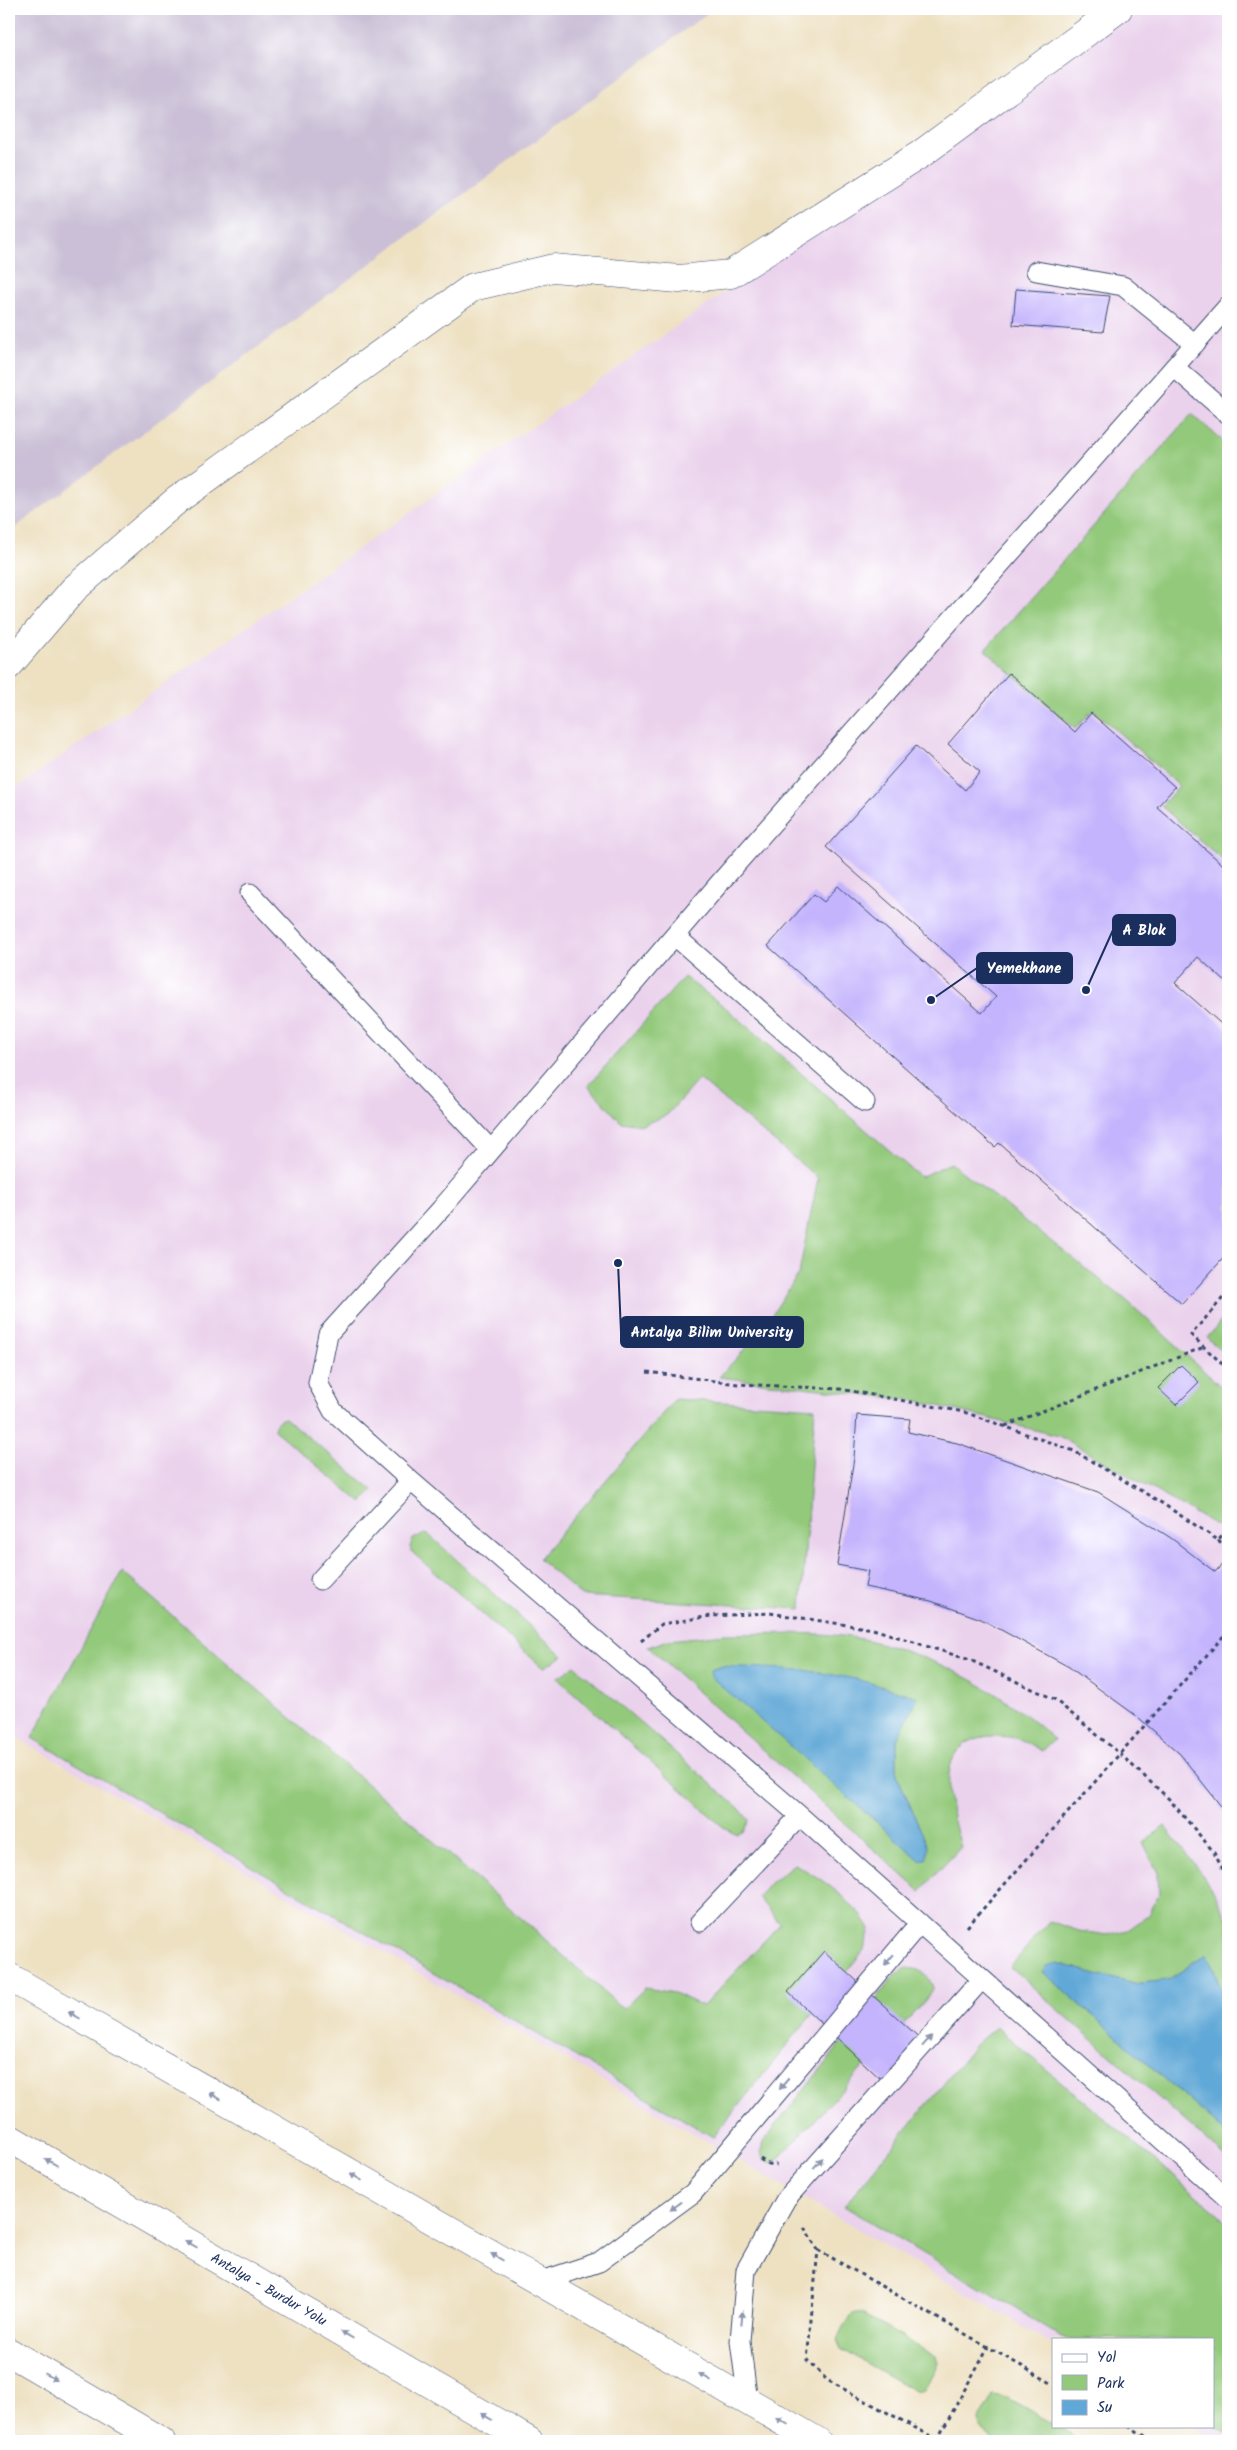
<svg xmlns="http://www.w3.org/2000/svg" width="1237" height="2450" font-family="Kalam,sans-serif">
<rect width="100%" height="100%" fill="#fff"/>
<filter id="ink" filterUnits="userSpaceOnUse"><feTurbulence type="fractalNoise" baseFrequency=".02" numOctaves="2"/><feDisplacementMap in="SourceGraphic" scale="10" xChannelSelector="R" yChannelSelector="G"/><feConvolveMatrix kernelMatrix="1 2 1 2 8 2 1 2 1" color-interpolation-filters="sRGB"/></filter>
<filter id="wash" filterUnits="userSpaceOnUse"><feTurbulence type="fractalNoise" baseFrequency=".0096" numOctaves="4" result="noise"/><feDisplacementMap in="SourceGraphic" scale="20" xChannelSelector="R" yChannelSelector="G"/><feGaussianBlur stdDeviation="1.12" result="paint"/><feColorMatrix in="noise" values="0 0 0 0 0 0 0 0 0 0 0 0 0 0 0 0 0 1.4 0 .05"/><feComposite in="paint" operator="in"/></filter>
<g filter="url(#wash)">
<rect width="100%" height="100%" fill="#eee1c2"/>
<path fill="#ead1ec" d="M1130,9H1228V2441H1218L1193,2426H1213V2339H1053V2344L9,1733V793Z"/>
<path fill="#cabfd6" d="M9,9H713L9,532Z"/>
<path fill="#93c97a" stroke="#577c6c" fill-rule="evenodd" d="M1192,414L1228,446V865L1161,806L1179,786L1093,710L1075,729L985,650Z
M684,977L725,1007L920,1177L951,1163L1126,1300L1228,1393V1512L1217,1526L1059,1436L919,1401L719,1377L760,1333L799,1273L818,1178L699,1079L667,1115L642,1125L621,1122L588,1086Z
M1228,1313V1356L1207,1338Z
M675,1399L815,1408L801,1609L582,1596L539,1559Z
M285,1418L373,1490L362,1503L274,1430C274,1423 278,1420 285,1418Z
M424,1534L429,1535L563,1656L543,1668L412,1552L410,1547L413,1539Z
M122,1572L492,1892L623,2009L645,1988L674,1993L703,2006L780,1924L758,1897L771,1882L794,1864C819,1876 858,1904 870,1929L864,1950L713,2137L32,1738Z
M726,1634C773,1634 824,1630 871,1641C937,1657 1005,1692 1054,1740L1042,1751C1034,1747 1026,1741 1018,1739C988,1731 953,1737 949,1774C947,1799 954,1823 961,1847L920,1891L648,1647L668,1640ZM723,1666L917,1697L897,1739V1775L928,1847L710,1670Z
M575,1666L738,1807L749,1820L744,1831L736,1835L722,1826L557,1678Z
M1164,1826C1188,1855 1214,1886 1228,1921V2003L1207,1954L1168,1980L1133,1984L1057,1963L1043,1972L1228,2134V2159L1010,1967L1049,1921L1079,1931L1107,1935L1128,1930L1149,1915L1159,1894L1158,1873L1143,1843Z
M906,1968C921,1969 927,1973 933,1987L925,2001L778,2159L772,2163L764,2159L761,2151L763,2142L895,1975Z
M996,2027L1228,2222V2434L1213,2425V2339H1066L844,2206L977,2043Z
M852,2314H862L936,2357L938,2363L924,2390L917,2392L841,2349L837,2340Z
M993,2395L1003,2396L1071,2434L1078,2441H999C989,2436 983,2434 978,2422Z"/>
<path fill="#60a8d7" stroke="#3e6c9a" d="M723,1666L804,1670L857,1679L918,1697L897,1739V1775L928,1847L927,1858L921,1861L711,1677L710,1670Z
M1207,1954L1228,2003V2134L1043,1972L1047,1966L1057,1963L1133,1984L1168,1980Z"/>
<g id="blocks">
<path fill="#c4b4fd" d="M1016,289L1110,296L1103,332L1013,325Z
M1009,673L1075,732L1091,713L1175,787L1157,807L1228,869V984L1198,957L1175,983L1228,1030V1253L1182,1304L999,1143L995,1147L768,946L814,894L824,902L838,886L982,1013L996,997L826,847L916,746L965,790L980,772L948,744Z
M1181,1365L1199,1382L1176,1405L1158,1388Z
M857,1415L910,1419L908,1432L957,1443L1098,1492L1171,1538L1215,1572L1228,1558V1815L1180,1754L1138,1717L1069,1667L981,1619L931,1601L865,1587L868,1571L837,1565L854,1458Z
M824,1951L924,2042L885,2083L788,1992Z"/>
</g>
</g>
<g filter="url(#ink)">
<use href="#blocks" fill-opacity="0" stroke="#3b4a6d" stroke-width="1"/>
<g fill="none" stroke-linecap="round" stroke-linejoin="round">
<defs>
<path id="lane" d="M1036,271L1123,286L1195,344
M1228,306L723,879L441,1209L328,1334L318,1383L333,1411L411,1481L800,1816L1228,2199
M1174,367L1228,414
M250,893L491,1150
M675,936L865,1102
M320,1580L411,1481
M700,1922L800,1816
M539,2282L599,2262L693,2193L920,1923
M748,2402L740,2341L746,2270L786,2199L982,1979"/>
<path id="street" d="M9,665L74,589L177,500L473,287L553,268L679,279L731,274L921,154L1118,9
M9,1977L817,2441"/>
<path id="highway" d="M9,2138L529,2441
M9,2352L161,2441"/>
</defs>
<use href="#lane" stroke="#3b4a6d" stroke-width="21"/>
<use href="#street" stroke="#3b4a6d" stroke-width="29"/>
<use href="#highway" stroke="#3b4a6d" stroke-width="29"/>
<path stroke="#3b4a6d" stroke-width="3" stroke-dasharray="4 4" stroke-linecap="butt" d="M1228,1292L1191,1335L1228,1369
M647,1372L738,1384L840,1389L964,1412L1074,1451L1160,1502L1218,1540L1228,1528
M1005,1426L1204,1347
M1218,1540L1228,1548
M641,1641L662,1624L711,1616L770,1613L873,1629L970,1660L1054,1699L1120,1754L1169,1799L1213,1851L1228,1879
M967,1927L1228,1631
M760,2159L768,2164L777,2165
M804,2227L818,2250L807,2360L827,2380L940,2441
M818,2250L1053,2384
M1128,2426L1154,2441
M937,2440L988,2347"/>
<use href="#lane" stroke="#fff" stroke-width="19"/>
<use href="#street" stroke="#fff" stroke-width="28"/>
<use href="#highway" stroke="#fff" stroke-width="28"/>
</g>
<defs><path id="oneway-solid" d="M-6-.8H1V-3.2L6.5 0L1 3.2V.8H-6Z" transform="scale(1.25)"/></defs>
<g fill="#8d97ae">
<use href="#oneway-solid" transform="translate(889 1960) rotate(130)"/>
<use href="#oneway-solid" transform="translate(74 2015) rotate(-150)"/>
<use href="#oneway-solid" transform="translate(927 2041) rotate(-48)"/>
<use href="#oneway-solid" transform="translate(784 2084) rotate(130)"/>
<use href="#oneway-solid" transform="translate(215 2096) rotate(-150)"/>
<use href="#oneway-solid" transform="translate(51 2162) rotate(-150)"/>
<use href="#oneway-solid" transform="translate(818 2163) rotate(-48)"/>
<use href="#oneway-solid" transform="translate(356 2177) rotate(-150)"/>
<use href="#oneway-solid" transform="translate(676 2206) rotate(144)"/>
<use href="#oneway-solid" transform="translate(191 2244) rotate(-150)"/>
<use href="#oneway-solid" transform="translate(497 2257) rotate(-150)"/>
<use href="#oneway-solid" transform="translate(742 2318) rotate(-85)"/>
<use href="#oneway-solid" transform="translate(347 2335) rotate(-150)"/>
<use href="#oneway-solid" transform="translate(51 2377) rotate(30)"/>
<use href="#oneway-solid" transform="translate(705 2377) rotate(-150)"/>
<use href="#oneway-solid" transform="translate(487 2417) rotate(-150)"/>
<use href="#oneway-solid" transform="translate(782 2421) rotate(-150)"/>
</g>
</g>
<g text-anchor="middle" stroke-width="4" stroke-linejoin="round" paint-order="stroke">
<g font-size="14" fill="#1b2f5e" stroke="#fff">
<text transform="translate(269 2289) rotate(30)" y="5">Antalya - Burdur Yolu</text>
</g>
</g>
<path fill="none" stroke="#1b2f5e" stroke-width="2" d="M1086 990L1113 930M931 1000L977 968M618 1263L621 1332"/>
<g fill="#1b2f5e" stroke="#fff" stroke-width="2">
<circle cx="1086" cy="990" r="5"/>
<circle cx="931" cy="1000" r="5"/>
<circle cx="618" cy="1263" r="5"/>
</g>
<g fill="#1b2f5e" stroke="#1b2f5e" stroke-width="2">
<rect x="1113" y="915" width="62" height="30" rx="5"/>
<rect x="977" y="953" width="95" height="30" rx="5"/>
<rect x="621" y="1317" width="182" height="30" rx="5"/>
</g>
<g font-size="15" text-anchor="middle" font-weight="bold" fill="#fff">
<text x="1144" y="935">A Blok</text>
<text x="1024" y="973">Yemekhane</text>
<text x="712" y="1337">Antalya Bilim University</text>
</g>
<rect width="1237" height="2450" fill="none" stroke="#fff" stroke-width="30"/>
<rect x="1052" y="2338" width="162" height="90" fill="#ffffff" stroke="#a4acbf"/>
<rect x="1062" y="2354" width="25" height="8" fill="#ffffff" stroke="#a4acbf"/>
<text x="1097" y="2362" font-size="15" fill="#1b2f5e">Yol</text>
<rect x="1062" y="2375" width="25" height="15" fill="#93c97a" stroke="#a4acbf"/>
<text x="1097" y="2388" font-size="15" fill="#1b2f5e">Park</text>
<rect x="1062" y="2400" width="25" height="15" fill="#60a8d7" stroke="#a4acbf"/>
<text x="1097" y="2412" font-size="15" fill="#1b2f5e">Su</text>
</svg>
